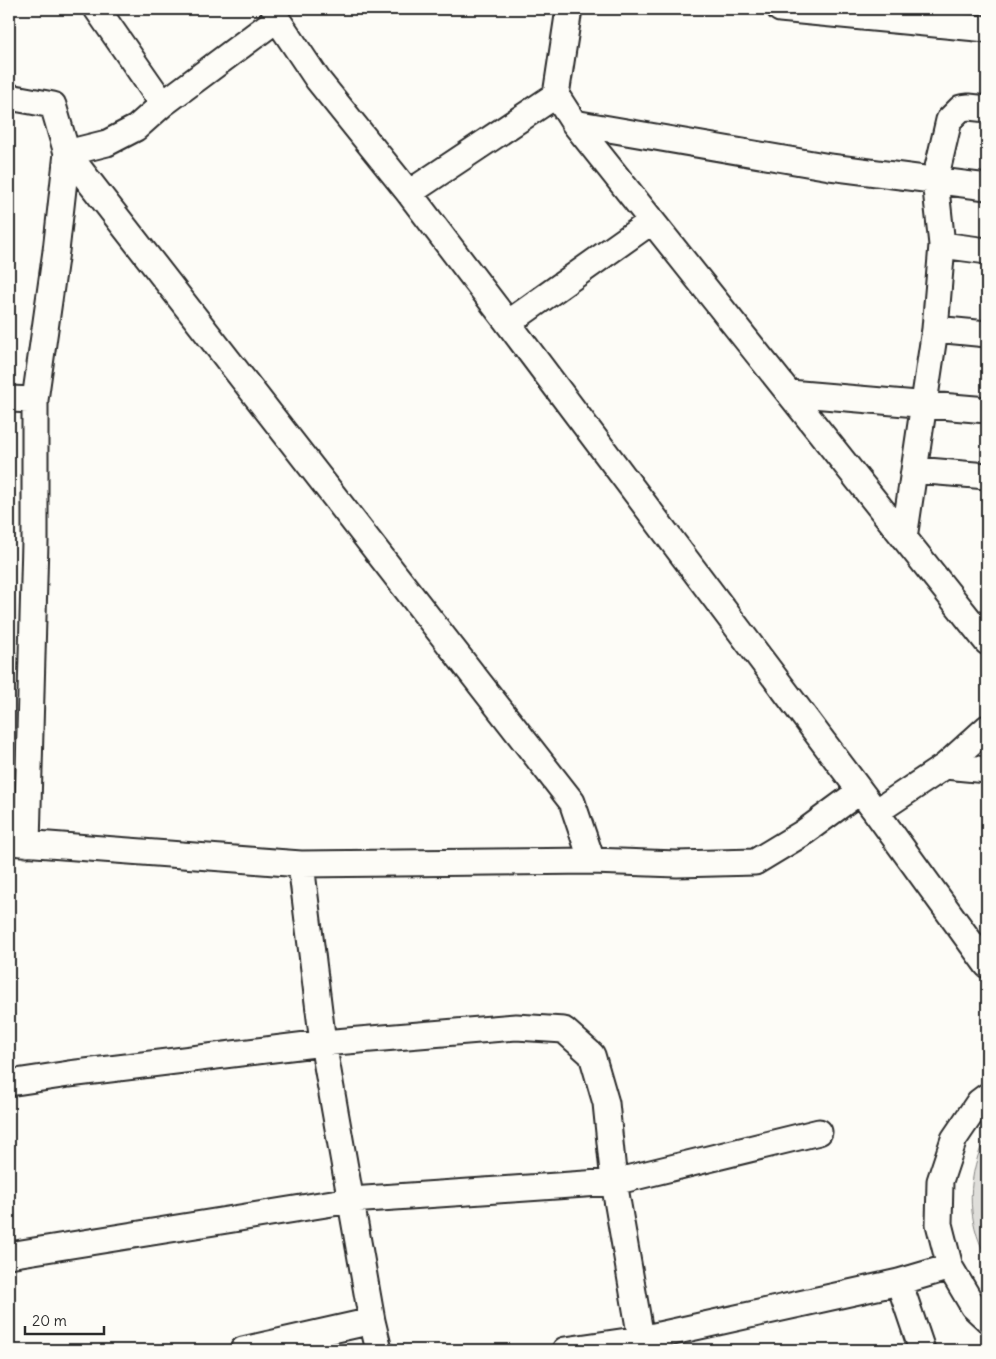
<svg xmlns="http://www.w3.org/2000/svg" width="996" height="1359" font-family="Delius,sans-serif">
<rect width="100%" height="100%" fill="#fdfcf7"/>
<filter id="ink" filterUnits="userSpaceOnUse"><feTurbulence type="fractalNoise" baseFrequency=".02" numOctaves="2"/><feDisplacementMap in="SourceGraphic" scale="10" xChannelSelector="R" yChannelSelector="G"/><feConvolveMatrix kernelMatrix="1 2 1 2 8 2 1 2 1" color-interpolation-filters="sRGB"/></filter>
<g filter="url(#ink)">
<path fill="#dfdeda" stroke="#858482" d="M987,1134V1258C965,1219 967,1174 987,1134Z"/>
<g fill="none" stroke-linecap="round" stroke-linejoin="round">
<defs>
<path id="minor" d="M97,9L163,104
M274,9L277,19L318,80L409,193L508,323L876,812L987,965
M569,9L556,95L574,123L987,642
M780,9L987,29
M9,97L53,105L67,153L572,802L592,861
M574,123L830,167L987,187
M409,193L556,95
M942,245L987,251
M508,323L652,221
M935,329L987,334
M789,393L987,410
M9,399L35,400
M915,470L987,476
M904,538L935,329L942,245L935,180L949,120L961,108L969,107L987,109
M945,766L987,728
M876,812L945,766L987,770
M9,842L301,864L592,861L677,864L755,862L803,833L860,791
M27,844L35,542V400L56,251L67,153L107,143L136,128L163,104L277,19
M301,864L323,1043L372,1321L379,1350
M9,1083L69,1074L323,1043L516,1027L564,1030L592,1055L606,1103L614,1182L643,1350
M987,1096L979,1102L954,1139L940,1181L939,1224L950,1267L973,1306L987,1319
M9,1255L351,1200L614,1182L819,1132
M899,1282L922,1350
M243,1350L372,1321
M565,1350L641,1339L899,1282L950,1267"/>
</defs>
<use href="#minor" stroke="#2b2b2b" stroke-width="29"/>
<use href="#minor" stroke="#fdfcf7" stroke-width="25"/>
</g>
</g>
<rect width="996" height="1359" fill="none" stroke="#fdfcf7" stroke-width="30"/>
<rect x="15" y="15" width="966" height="1329" fill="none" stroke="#2b2b2b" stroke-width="2" filter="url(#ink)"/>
<path d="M25 1326v8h79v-8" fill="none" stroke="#2b2b2b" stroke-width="2.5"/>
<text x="32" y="1326" font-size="15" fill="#2b2b2b" stroke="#fdfcf7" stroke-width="4" paint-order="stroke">20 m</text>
</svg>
